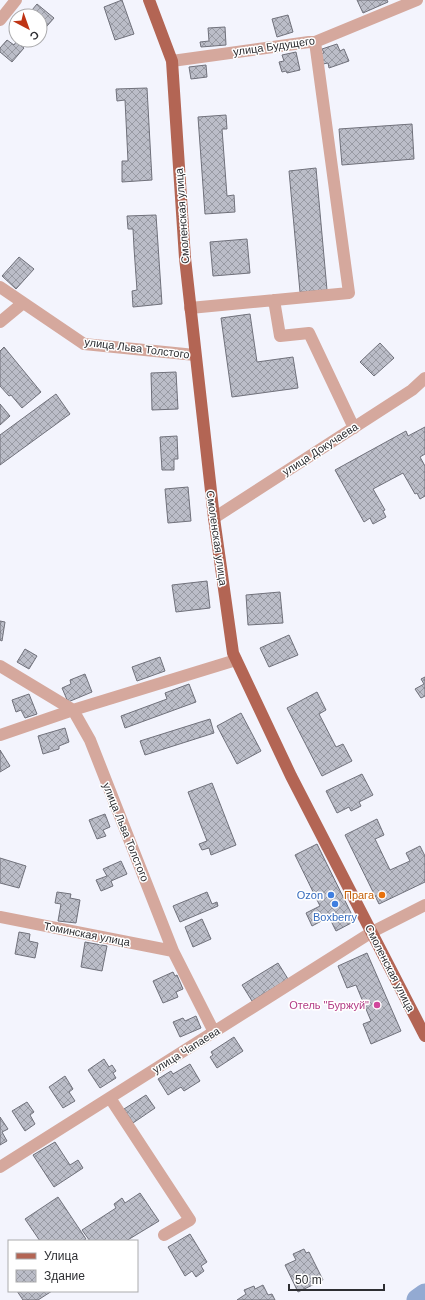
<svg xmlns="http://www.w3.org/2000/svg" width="425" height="1300" font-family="Helvetica,sans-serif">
<defs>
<pattern id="building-cross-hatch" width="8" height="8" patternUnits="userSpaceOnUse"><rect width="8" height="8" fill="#bbbdc8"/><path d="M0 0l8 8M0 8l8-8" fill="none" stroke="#989aa3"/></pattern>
</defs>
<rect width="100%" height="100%" fill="#f3f4fd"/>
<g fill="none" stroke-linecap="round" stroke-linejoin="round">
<path stroke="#93aad2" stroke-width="23" d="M418,1300L425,1295"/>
</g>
<path fill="url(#building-cross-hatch)" stroke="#70717b" d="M122,0L134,34L115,40L104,7Z
M357,0H387L388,2L363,13Z
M37,4L54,18L41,33L40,16H27Z
M288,15L293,32L277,37L272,19Z
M225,27L226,45L201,47L200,42L209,41L208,28Z
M7,40L14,45L16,42L24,48L12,62L0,52V48Z
M337,44L340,51L344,49L349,61L329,68L328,63L323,64L319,54L324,53L322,49Z
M296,52L300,70L287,73L286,71L282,72L279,62L284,61L282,55Z
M206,65L207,77L191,79L189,67Z
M147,88L152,180L122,182V161H128L125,100L117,101L116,89Z
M226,115L227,129H222L227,196L234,195L235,212L205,214L198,117Z
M412,124L414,159L342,165L339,129Z
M316,168L327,290L300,292L289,171Z
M156,215L162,304L133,307L132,291L137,290L134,248L133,229H128L127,216Z
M247,239L250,273L213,276L210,242Z
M19,257L34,269L16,289L2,276Z
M250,314L257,362L293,357L298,388L232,397L221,318Z
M380,343L394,358L374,376L360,362Z
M4,347L41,392L22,408L11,395L9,396L0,386V351Z
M176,372L178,409L152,410L151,373Z
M56,394L70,414L0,465V435Z
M0,404L10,416L0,425Z
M425,427V454L420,457L425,466V496L420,499L417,493L415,494L403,473L373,489L385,510L383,511L386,517L373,524L370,518L364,522L335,470L406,431L408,436Z
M177,436L178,459H174V470H162L160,437Z
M188,487L191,521L168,523L165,489Z
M207,581L210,608L176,612L172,585Z
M280,592L283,623L248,625L246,595Z
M0,621L5,622L2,641L0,640Z
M289,635L298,655L269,667L260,648Z
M25,649L37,656L29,669L17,662Z
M160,657L165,671L137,681L132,667Z
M85,674L92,692L68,702L62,688L71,684L70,680Z
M425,677V696L421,698L415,689L424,684L421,679Z
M189,684L196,702L125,728L121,716L167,699L165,693Z
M317,692L326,710L319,714L336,747L343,744L352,761L322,776L287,708Z
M29,694L37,714L25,718L21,710L16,712L12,700Z
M241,713L261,751L237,764L217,726Z
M210,719L214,733L145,755L140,741Z
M65,728L69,742L59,746V749L43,754L38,736Z
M0,750L10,766L0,772Z
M362,774L373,795L359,802L361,806L351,811L349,807L337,813L326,791Z
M212,783L236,845L211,855L209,848L202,850L199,844L207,841L188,792Z
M105,814L110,827L103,830L106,836L97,839L89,820Z
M377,819L384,835L375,839L390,870L410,861L406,853L420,846L425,856V882L379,904L345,835Z
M317,844L355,921L336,931L329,917L312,926L306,913L320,906L295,855Z
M0,858L26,866L19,888L0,883Z
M121,861L127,874L111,881L113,886L101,891L96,880L107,876L103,869Z
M57,892L71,894L70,898L80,900L76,923L58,921L61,904L55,903Z
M207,892L212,904L217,902L218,906L180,922L173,906Z
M202,919L211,939L193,947L185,927Z
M19,932L30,934L29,941L38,943L35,958L15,954Z
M85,942L107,946L102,971L81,967Z
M367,953L401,1031L371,1044L363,1024L371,1021L356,985L347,988L338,966Z
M278,963L288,979L252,1001L242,985Z
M173,972L175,976L177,975L183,989L176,992L178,997L163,1003L153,981Z
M196,1016L201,1028L180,1037L173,1022L183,1018L185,1021Z
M234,1037L243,1051L217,1068L210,1057L213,1055L211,1052Z
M104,1059L109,1067L112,1065L116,1071L113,1073L116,1078L100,1088L88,1070Z
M190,1064L200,1081L184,1091L181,1087L168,1095L158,1079L171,1071L173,1074Z
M65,1076L73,1089L69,1092L75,1101L63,1108L49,1087Z
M146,1095L155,1108L133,1123L124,1109Z
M27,1102L34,1112L30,1115L35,1124L25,1131L12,1111Z
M0,1117L8,1129L2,1132L7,1141L0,1145Z
M55,1142L70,1165L78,1160L83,1168L54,1187L33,1155Z
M140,1193L159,1221L126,1241H90L82,1230L116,1208L114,1204L122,1198L125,1203Z
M58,1197L86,1239L82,1241H40L25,1219Z
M190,1234L207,1262L201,1266L204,1271L196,1277L192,1271L185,1276L168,1247Z
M304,1249L306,1253L309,1252L323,1280L298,1292L285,1265L296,1260L293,1254Z
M263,1285L268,1295L272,1294L275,1300H237L246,1294L244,1290L254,1286L255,1289Z
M17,1291H52L38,1300H23Z"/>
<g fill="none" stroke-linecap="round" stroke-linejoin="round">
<path stroke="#d5a89d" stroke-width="12" d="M0,20L16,0
M172,61L309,42H315L417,0
M0,287L84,344L195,355
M274,300L280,336L309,333L354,428
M190,308L349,293L315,42
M0,322L23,303
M214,518L412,390L425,378
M0,666L73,710L90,740L173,951L214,1032
M0,735L73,710L236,660
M0,917L173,951
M110,1098L190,1220L164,1235
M0,1167L372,932L425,905"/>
<path stroke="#b36554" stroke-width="12" d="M149,0L172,61L185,258L214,518L233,653L291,776L425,1036"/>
</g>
<g fill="#3f7fe0" stroke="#fff" stroke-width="1.5">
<circle cx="331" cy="895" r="4"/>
<circle cx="335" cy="904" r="4"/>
</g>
<circle fill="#e8710a" stroke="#fff" stroke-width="1.5" cx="382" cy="895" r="4"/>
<circle fill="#d1479c" stroke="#fff" stroke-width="1.5" cx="377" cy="1005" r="4"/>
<g text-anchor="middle" stroke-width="3" stroke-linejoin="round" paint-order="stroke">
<g font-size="11" fill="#2d2e32" stroke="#fff">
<text transform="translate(274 46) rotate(-8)" y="4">улица Будущего</text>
<text transform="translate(182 216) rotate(-94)" y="4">Смоленская улица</text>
<text transform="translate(137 348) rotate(7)" y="4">улица Льва Толстого</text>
<text transform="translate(320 449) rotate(-33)" y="4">улица Докучаева</text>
<text transform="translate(217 538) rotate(82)" y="4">Смоленская улица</text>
<text transform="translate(126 832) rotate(68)" y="4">улица Льва Толстого</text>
<text transform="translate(87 934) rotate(11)" y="4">Томинская улица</text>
<text transform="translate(390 968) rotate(63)" y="4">Смоленская улица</text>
<text transform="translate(186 1050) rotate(-32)" y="4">улица Чапаева</text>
</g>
<g font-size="11" fill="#366cbe" stroke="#fff" text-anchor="end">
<text x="323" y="899">Ozon</text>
<text x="335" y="921" text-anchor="middle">Boxberry</text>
</g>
<g font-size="11" fill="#c56008" stroke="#fff" text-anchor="end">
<text x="374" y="899">Прага</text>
</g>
<g font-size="11" fill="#b23c85" stroke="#fff" text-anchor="end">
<text x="369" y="1009">Отель "Буржуй"</text>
</g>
</g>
<rect x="8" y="1240" width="130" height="52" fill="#ffffff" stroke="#ababad"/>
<rect x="16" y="1253" width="20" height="6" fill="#b36554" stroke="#ababad"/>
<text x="44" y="1260" font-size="12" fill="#2d2e32">Улица</text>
<rect x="16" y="1270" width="20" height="12" fill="url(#building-cross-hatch)" stroke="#ababad"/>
<text x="44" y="1280" font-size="12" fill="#2d2e32">Здание</text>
<g transform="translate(28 28) rotate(139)"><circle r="19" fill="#ffffff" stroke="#ababad"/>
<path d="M0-3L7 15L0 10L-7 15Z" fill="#bf3415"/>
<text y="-6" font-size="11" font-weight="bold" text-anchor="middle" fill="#2d2e32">С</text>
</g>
<path d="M289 1284v6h95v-6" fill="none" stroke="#2d2e32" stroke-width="2"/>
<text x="295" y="1284" font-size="12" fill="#2d2e32" stroke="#ffffff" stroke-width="3" paint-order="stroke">50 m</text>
</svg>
